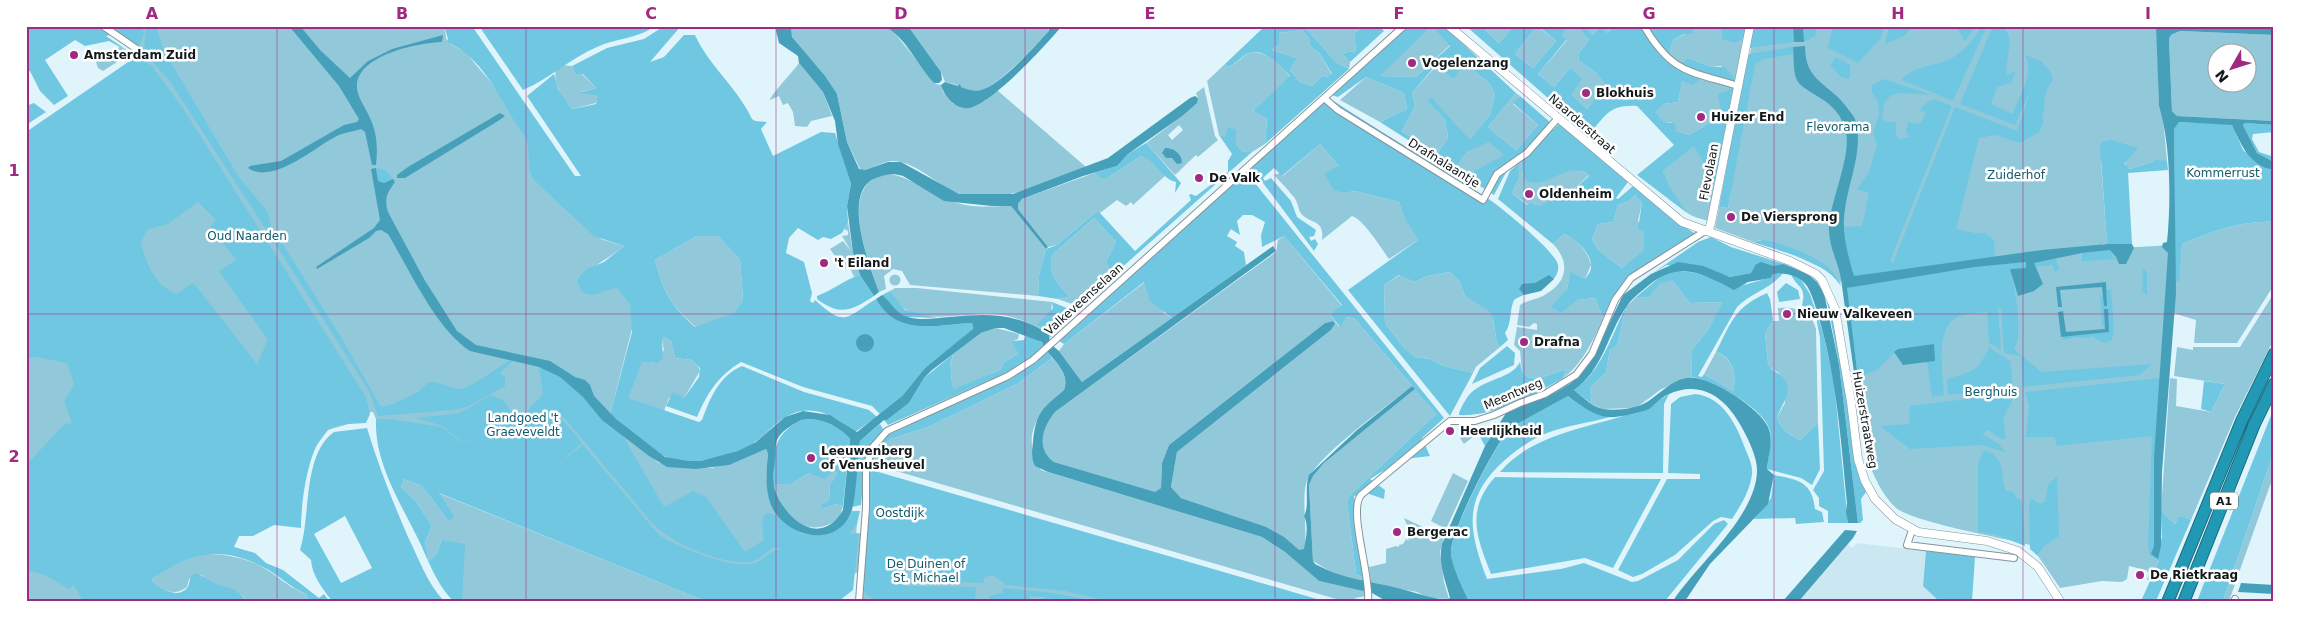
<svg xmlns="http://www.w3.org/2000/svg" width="2300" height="627" font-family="'DejaVu Sans',sans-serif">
<rect width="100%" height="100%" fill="#e0f5fb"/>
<path fill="#cbe8f2" d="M1857,543L1926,551L1923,585L1939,601H1799L1848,544L1852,548Z"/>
<path fill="#91c9da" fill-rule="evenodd" d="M103,26H444L447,42L466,53L494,86L601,239L624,246C608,259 591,267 576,280L580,288L650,259L610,414L607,410L603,420L659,463L712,468L766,449L768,454C765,478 765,512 789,526C796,530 804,532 811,535L848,519L857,524L856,535L866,531L1144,549L1323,601H862L864,569L803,600L788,601L382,433L373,412H362L359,421L328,430L305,461L171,538L128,601H26V133L144,53Z
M791,26H884L893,31L936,84L941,85L943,92L954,104L984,101L997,90L1086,167C1048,180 1000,207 960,194C937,186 919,163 894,161C882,161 873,169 861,171L847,142L837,94L792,37Z
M908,26H1054L1048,29L1050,31C1036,44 995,91 977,91C964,90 958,84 945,82L941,72Z
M1304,26H1366L1354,33L1356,51L1341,53L1350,62L1349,69L1336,62Z
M1432,26L1450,45L1416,77L1379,76Z
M1481,26H1514L1499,43Z
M1537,26L1556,41L1533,68L1515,54Z
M1568,26H1577L1589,40L1578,54L1579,61L1595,72L1607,84L1587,109L1570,95V68L1554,87L1538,74L1567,40L1562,36Z
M1585,26H1611L1612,28L1607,33L1593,35Z
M1694,26H1722V35L1744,38L1736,79L1721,66L1712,67L1688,58L1680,64L1672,59L1670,51L1673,40L1693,30Z
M1755,26H2157L2159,106L2163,118L2167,161H2154L2130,169L2124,165L2126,162H2101L2107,244H2102V249L2172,245L2160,438L2150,496V556L2159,561L2150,580H2147L2149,573L2146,570L2129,566L2127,579L2122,582L2102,581L2060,588L2038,556L2040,552L2030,545C2004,538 1911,522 1895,507C1881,493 1875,478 1868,461L1851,282L1841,278V283L1835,274L1761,240L1753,242L1715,228L1719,207L1728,208L1731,191L1727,182Z
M1302,30L1309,38L1310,46L1320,54L1332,75L1326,77L1323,75L1312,86L1300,82L1290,70L1297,58L1272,50L1276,47L1279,33Z
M2180,31L2274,35V121L2177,116L2172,111L2169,39L2171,35ZM2218,52H2248V82H2218Z
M120,47L131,53L103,71L98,68L96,62L108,51Z
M1253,52C1269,53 1280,65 1290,77L1253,111L1267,117L1265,144L1252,152H1243L1236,144L1219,135L1207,81L1225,64L1228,67C1238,64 1243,54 1253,52Z
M1463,62L1489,83L1495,94L1490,115L1470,141L1430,97L1428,100L1445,120L1448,138L1436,155L1402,131L1415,106L1412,93L1437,65Z
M799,63L823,92L832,116L811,121L807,127L795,126L793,112L788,103L783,105L779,96L770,100C772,93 793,72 799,63Z
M562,65L572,66L575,75L582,74L596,88L581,92L599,94L596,103L572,109C564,98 552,85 556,70Z
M1366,77L1404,93L1407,109L1380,122L1340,100Z
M1701,78L1734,88L1722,116L1689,135L1675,131L1671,122H1664L1654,112L1664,104L1678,102L1682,80Z
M1204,87L1215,136L1218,140L1198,157L1196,155L1175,175L1146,143L1181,117L1198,98L1196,93ZM1179,125L1183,130L1172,140L1168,135Z
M1516,93L1520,96L1513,104L1538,125L1516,150L1488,127Z
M1489,141L1505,155L1468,174L1456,167L1467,152Z
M1320,144L1339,166L1344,193L1355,191L1399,202C1404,221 1409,223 1418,240L1389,259C1381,248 1364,220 1352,216L1322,240C1325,218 1309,225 1300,212C1298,207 1297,199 1292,195C1287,188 1280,182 1274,175L1280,173L1283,176Z
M1694,145L1715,184L1708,221C1702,219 1692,217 1686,212C1676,203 1665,184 1663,171Z
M1141,156L1149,158L1165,176L1133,205L1131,202L1126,206L1117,200L1100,213H1095L1057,245L1048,247L1018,209V204L1022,199L1094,173L1100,178H1107Z
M1521,160L1523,179C1553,191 1565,157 1589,175L1574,189L1570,198L1564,197L1540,207L1535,204L1528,205L1512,193L1519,178L1516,164Z
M886,174C908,174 937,198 961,204C976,208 995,206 1011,206L1046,249L1039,275L1038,296L910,285L902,271L893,269L884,276L886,289L879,292C870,266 843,199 872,180C876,177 882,176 886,174Z
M1635,195L1642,203L1638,221L1644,231V251L1622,268L1598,250L1592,239L1598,224L1613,222L1618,205L1629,201Z
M1094,218L1116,242L1106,261L1111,277L1077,306L1058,299L1070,297C1058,284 1046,272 1053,254Z
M848,222L853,253L860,275L854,277L850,268L844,269L830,249L843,241L851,251L842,236L848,235V231L844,229Z
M2274,222V285L2237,343H2194L2196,320L2173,313L2175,284L2180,279L2182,244C2211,232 2242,220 2274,222Z
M1564,234C1576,238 1588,251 1591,265L1585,279L1570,273L1567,289L1563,294L1577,300L1595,298L1603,318C1595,338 1581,366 1563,378L1566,369L1543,377L1529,378L1522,372L1520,351L1514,345L1517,327L1537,330V324L1534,323L1529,327L1517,325L1520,305C1527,300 1535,300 1543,296C1566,284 1572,264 1553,244Z
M697,236H718L740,260L743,300L734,314L696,327C670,305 664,292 655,260Z
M1284,236L1342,306L1330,314L1339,327L1347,317L1355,319L1412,386C1389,405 1313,458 1306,484C1302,499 1307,530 1305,549L1300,551L1242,519L1181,498L1171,487L1177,452L1331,330L1335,324L1333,321L1325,323L1169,445L1162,463L1161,488L1155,493L1054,462C1036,449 1042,428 1055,412L1276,252L1278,240Z
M1450,272L1459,281L1465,296L1486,307L1492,314L1497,343L1500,347L1476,367L1473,373L1444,366L1430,359L1415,357L1404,348L1385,323L1384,285L1400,275L1414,282L1427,276Z
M889.5 280a5.5 5.5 0 1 1 11 0a5.5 5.5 0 1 1-11 0Z
M1673,281L1690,303L1724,302L1708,330L1691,351L1692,377L1685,378L1660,390L1636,408L1602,409L1592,404L1590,388L1606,372L1610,350L1617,346L1626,307L1635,298L1649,297L1660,282Z
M1145,282L1164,313L1172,318L1082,382L1059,351L1064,344Z
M895,288H917L1052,302L1049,334C1032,323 1013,315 992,314C958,312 908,331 890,291Z
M2274,293V339L2235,417L2191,520L2179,515L2175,524L2161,510L2170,378L2177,379L2176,406L2211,412L2225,384L2174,376L2177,347L2193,350V347H2240Z
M1778,308C1795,307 1811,310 1816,329L1818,423L1800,440C1791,437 1779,427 1777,417L1785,403L1779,373L1769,367L1768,363L1765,333L1772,321H1779Z
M996,328L1019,334L1018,339L1013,341L1018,354L1004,362L1000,370L954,390C950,379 952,371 950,361L953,358L952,355L981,333Z
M664,337L671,341L675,358L692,360L698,366L700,371L684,398H669L664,411L627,398L640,364L643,361L654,363L664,350L662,340Z
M1716,352C1733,358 1737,375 1733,391L1704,374Z
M1052,358C1061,366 1068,377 1064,390C1038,413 1020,434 1041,470L1262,537L1285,552L1319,581L1365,591L1366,596L1355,598L1357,601H1343L872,464L880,447L891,439L928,427L1017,384Z
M1415,389L1436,414L1350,495L1347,501L1356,574L1364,578V582L1336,575L1313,561L1309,485L1313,476L1324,463Z
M1465,425L1474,436L1464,444L1460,438L1465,434L1461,428Z
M2274,451V474L2229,601H2223Z
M834,470L837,474L830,484L829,501L823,509L836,504L843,506C839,530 807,533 792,519C783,510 777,495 773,484H791L809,473L826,477Z
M1453,473L1468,481L1446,529L1431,521Z
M404,479L422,486L449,522L453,516L438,493L705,601H462L442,540L436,554L429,561L425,542L432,526L415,500L401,487Z
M1404,518L1444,537L1440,552L1444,582L1449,599L1428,598L1417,592L1371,584L1369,567L1386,563V549L1396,546L1399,547V545L1403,544L1406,539L1410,541L1406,537L1409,525H1407Z
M201,554C224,553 250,558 269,571C282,580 292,589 306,594L309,601H247C235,586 215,587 201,575L189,579L187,587C176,596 163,592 153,582L152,579L167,567Z"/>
<path fill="#70c7e1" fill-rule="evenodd" d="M26,26H142L144,34L139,46L118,33L106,36L131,53L109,41L85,46L75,40L45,60L68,96L54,105L40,91L30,71L26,73Z
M146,26H156L164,51L238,176L268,212L271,227L267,231L169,80L144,53Z
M444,26H472L575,176H581L527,96L554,74L558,89L572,109L596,104L598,95L579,93L596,88L583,74L575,75L572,66L607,48L644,39L664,26H681L650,62L664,57L684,35H695C709,66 737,87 752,119L755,121L767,122L761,129L773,156L821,132L835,133L851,184L847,206L848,222L842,233L831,239L823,237L818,240L798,228L789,238L786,253L804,262L812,293L810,301L813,303L815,300C846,328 845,318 876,299C899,337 936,325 972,323L973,330L925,368L902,396L880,414L872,406L803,387L741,362C718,376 708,392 697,417L666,406L673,392L684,398L699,377L700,368L692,360L675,358L671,341L664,337L662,340L663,358L657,363L642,362L628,398L699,422L702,420C710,398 719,376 742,366L804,392L869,410L877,417L855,432C837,418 816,404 792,414C776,420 764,438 749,446C728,458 692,467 668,458C647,449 626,429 610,414L632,332L630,304L617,288C599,290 586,306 576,280L587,269L604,262L624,246L594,236L534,180C526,167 531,153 526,139C523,132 517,126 513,119C497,91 478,54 446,42L448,39ZM697,236H718L740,260L743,300L734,313L695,327C670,305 664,292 655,260Z
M479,26H655C637,39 617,38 597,47C571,58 549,79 523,90Z
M1265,26H1304L1336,62L1349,69L1265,144L1267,118L1253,111L1290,76C1281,67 1262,45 1247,54C1240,58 1236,64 1228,67L1225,64ZM1302,30L1309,38L1310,46L1320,54L1332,74L1326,77L1323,75L1312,86L1300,82L1290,70L1297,58L1272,50L1279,44V33Z
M1366,26H1379L1384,31L1350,62L1341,53L1356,51L1354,33Z
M1409,26H1444L1516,93L1488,127L1516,150L1538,125L1513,103L1520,96L1551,123L1533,144L1511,163L1494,195L1380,122L1407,109L1404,93L1366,77L1338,97L1332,95ZM1432,26L1450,46L1416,77L1380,76ZM1463,62L1489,83L1495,94L1490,115L1470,140L1431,97L1427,100L1445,120L1448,138L1436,155L1402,131L1415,106L1412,93L1436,65L1454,79ZM1489,142L1504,155L1468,174L1456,167L1467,152Z
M1466,26H1481L1499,43L1514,26H1537L1515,54L1533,68L1556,41L1538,26H1568L1562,36L1567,39L1538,74L1554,87L1570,68L1582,79L1571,95L1587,109L1606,84L1595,72L1579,61L1578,54L1589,40L1577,26H1585L1593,35L1601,27L1607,33L1612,28L1611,26H1641C1658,56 1667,68 1701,78L1693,85L1682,81L1678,102L1664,104L1655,112L1664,122L1675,123L1676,131L1689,135L1722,116L1718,94L1734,88L1715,184L1694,146L1663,171L1669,186L1687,213L1637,175L1674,145L1637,106C1609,104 1606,116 1589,134Z
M1648,26H1694L1692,34H1684L1673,40L1670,51L1672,59L1659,47Z
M1722,26H1747L1744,38L1735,43L1722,39Z
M1754,26H1779L1793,30L1794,42L1749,48Z
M1803,26H1817L1815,36L1804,42Z
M1833,26H1885L1880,39L1858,63L1828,48Z
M1889,26H1913L1904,36L1885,44Z
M1955,26H1976L1965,41Z
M1981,26H1987L1953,101L1901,80C1915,65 1934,67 1952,58C1964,51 1975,39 1981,26Z
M1993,26C2022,28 2003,59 2007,75L2016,71L2011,83L1997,87L1991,104L2012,114C2019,97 2035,72 2025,55L2043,62V64C2062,81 2047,80 2045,98C2044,105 2045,110 2042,117L2044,121L2039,132L2020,143L1995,135L1979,138L1956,229L1975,233H1985L1994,240L1995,257L1854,276L1846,247L1844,227L1862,226L1869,193L1857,189L1869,172L1877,145L1873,133L1879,115L1878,101L1872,93V85L1884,79L1932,95L1898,93L1890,96L1884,104L1882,117L1886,122H1896V135L1900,139L1909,137L1906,131L1908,122L1915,124L1921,123L1926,112L1920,111C1922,105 1929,101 1934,99L1952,106L1890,261L1893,263L1955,107L2017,131L2032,87L2015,125L1960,104Z
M1793,47L1794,54L1764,59L1755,64L1728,208L1719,207L1748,54Z
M137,56L152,66L182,107L366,397L370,414L366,423C355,424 340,423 331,428C308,441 301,504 301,528L274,525L253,536H239L234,547L255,553L266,563L283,570L319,598L324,594L329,601H309L306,594C291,588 281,577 267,569C222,545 192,551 152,579L153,582C160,589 178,599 187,588C190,584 189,580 191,576L196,573L217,584L236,590L247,601H83L74,585L69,589L45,575L26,570V465L61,428L65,424L72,423L64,402L74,384L67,363L36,357L26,358V132ZM198,202L216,220L210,227L236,260L219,271L268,340L257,364L196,286L192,283L177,294C156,287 144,261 141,241L148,229L168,224Z
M1836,57L1850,65V79L1841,77L1830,65Z
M1688,58L1712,67H1724L1736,79L1735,82L1709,75L1680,64Z
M1326,96C1379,131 1434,163 1487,198C1499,205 1557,253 1558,265C1561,287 1526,291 1514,300C1509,312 1512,323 1505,333L1508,340L1500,347L1497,343C1491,306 1496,315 1465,296L1459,281L1450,272L1427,276L1414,282L1399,275L1384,285L1385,323L1404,348L1415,357L1430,359L1444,366L1473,373L1450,416L1348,290L1418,240C1409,224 1404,221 1399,202L1355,191L1344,193L1334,190L1324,174L1339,166L1320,144L1282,176L1274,168L1263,178L1265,181L1271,178L1291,201L1297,217L1316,230L1314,236L1309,237L1311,241L1315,239L1318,244L1314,251L1251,167Z
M34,103L46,112L26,125V106Z
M2178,122L2232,124L2243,150L2269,169L2274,170V222C2242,220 2211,232 2182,244L2180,280L2175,284L2174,129Z
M2245,123L2274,125V132L2253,134L2252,139L2259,152L2274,157V162L2257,153L2243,125Z
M1559,124L1628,182L1616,198L1618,199L1633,186L1675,221L1696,234L1621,287L1612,298L1603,318L1595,298L1577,300L1561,313L1551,307L1567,289L1570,272L1585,279C1586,277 1588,275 1590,272C1596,257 1576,238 1564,234L1553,244L1498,199L1510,171L1518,164L1519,178L1512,193L1527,205L1531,203L1540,206L1554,198H1570L1574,189L1588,177L1589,175C1566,158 1547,194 1523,179L1521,160ZM1635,195L1642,203L1638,229L1644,231V250L1622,268L1598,250L1592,239L1598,224L1613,222L1618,205L1629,201Z
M1228,128L1236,129V144L1243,152H1252L1111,277L1106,261L1116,242L1094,218L1053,254C1046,272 1058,284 1070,297L1058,299L1038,296L1039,275L1046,249L1057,245L1095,213H1100L1135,251L1191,200L1189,195L1191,194L1196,196L1228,172V161L1232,154L1219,135L1225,137Z
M2111,140L2138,148L2124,164L2130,169L2157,160L2167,161L2168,170L2128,173L2132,244H2107L2100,145L2102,142Z
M1146,143L1181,183L1175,193L1176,182C1161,179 1156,160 1141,156L1107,178H1100L1094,173L1117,166L1128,154Z
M376,168L385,170L393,179L384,183L378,181Z
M1246,172L1444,418L1422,438L1430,456L1396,460L1394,471H1383L1370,479L1385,490L1384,499L1366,493L1354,496L1364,578L1356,574L1347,501L1350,495L1436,414L1355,319L1347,317L1340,327L1330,314L1342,305L1284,236L1262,247L1261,235L1265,222L1252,215H1243L1237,221L1240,235L1231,229L1227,236L1237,242L1235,246L1244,252L1246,265L1172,318L1150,301L1144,282L1064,344L1059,341Z
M274,230L342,339L381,407L393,404L418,392L429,382C441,381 448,388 459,389C468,390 500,366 510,360L513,361L500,373L505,378V386L467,407L453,410L378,416L369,391L269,234Z
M1711,237L1731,247L1784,264L1773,267L1755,265L1751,273L1730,277L1719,273L1667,265L1653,273L1698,242Z
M1762,240C1783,242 1837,262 1841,286C1823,259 1781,252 1753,242Z
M2110,250L2115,259L2082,261V253Z
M2056,259L2059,269L2055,272L2052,265L2034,267L2033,263Z
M2027,262V268L2010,269C2015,288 2024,334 2014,349L2041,372L2152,364L2140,375L2023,387L2021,356L2004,353L2001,309L1998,307L2001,350L1989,343L1987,312C1978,313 1968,313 1960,316C1934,324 1943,375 1944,395L1932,397L1927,361L1935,360L1898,349L1878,369L1858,378L1846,288L1975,267Z
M2143,268L2147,273V295L2142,291Z
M1675,271C1687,271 1699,273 1710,277C1716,280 1722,285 1728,286C1741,288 1757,280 1771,278L1773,274L1783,273C1771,289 1751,293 1737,307L1698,376L1702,377L1704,374L1733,391C1737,375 1733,357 1716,352C1732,321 1734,308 1767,293L1770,299L1773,320L1765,333L1768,363C1769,369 1774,370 1779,374C1797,387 1783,401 1777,417C1779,427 1791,437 1800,440L1818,423L1820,469L1812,485L1801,478L1767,469C1768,456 1772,444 1770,431C1766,409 1712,380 1692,377L1691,351L1708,330L1723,302L1690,303L1673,281L1660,283L1649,297L1635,298L1660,277Z
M1791,274L1801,280L1810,294L1823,333L1834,381L1848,523H1828V511L1819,506V498L1813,490L1824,471L1820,338L1816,317L1802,305C1807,285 1797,289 1791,274Z
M860,275L874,296C852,310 841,317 817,299V296C833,290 844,280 860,275Z
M1786,283L1798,290L1800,299L1779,302L1777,292Z
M2111,289L2114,332L2111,341L2104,343L2091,336L2090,338L2077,337L2063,340V336L2109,332L2104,310L2105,325L2102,326L2100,295L2103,296L2104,306H2107L2106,290Z
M890,291L905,310L937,318L906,317L895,310L882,295Z
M1827,301H1829L1835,319L1856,460L1866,492L1861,499L1863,520L1860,523H1858L1839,364Z
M1052,302L1074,311L1050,338L1049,334L1038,324L1053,308Z
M1626,307L1617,346L1610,350L1606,372L1590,388L1592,404L1574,390C1602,371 1611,336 1626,307Z
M1026,335L1042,342L1045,349L1008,372L888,425L884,420H887L909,403L924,378L952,355L953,358L950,361C952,371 950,380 954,389L1000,370L1004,362L1018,354L1012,341L1024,340Z
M1507,346L1515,353L1514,365L1472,384L1480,368Z
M1989,347L2010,361L2013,386L2010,388L1948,395L1947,379C1972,372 1979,371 1989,347Z
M1047,351L1052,358L1017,384L928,427L891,439L880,447L872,464L874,451L884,437L1015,375Z
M1520,362L1522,372L1529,378L1543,377L1566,369L1563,378C1533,395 1494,417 1459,415C1459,411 1462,406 1465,401C1477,378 1511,381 1520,362Z
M539,367L560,377L569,384L623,436L664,507L693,491L706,497L745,552L764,540L762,523L764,515L768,513L778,516L801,534L811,535L848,519L852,511H860L857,524L849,534L859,533L853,590L839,601H705L439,493L454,516L449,522L422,486L404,479L401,487L415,500L432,526L425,542L429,561L436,554L442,540L465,544L462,601H453C437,584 430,565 421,545C402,505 374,464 376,419H390L442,427L458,440L478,444L458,439L443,426L416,418L460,413L491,395L504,401L512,413L526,412L543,394ZM549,408L558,412L567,421L652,523C671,543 722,565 750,562C758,561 767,552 773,547L782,549C769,550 763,562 751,564C727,568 679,547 659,535L583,445L559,463L582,443L564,421L552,419L561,418Z
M2160,378L2154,457V546L2152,554L2162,538L2161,510L2175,524L2179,515L2191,520L2156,601H2141L2159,561L2150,556L2148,547L2152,436L2056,446L2055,437H2026L2029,405L2025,392Z
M2204,381L2225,384L2211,412L2201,409Z
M2016,393L2003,419L2006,437L2003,440L1988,430L1982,434L1999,444L2005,452L1981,445L1910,449L1880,426L1909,424L1910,406Z
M1669,394L1664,404L1663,473L1500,472C1532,435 1582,429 1626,415C1646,414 1653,403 1669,394Z
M1695,394C1723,397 1736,424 1745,448C1748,456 1753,465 1752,474C1750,491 1741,505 1732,519L1721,517L1713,521L1675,555L1642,574L1633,577L1618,570L1667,479H1700V474L1668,473L1671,404L1680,397Z
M1568,396L1582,406L1610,417C1589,423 1568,425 1547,433C1532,439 1518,449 1506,459C1462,498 1468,529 1487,579L1561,569L1584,563L1632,582L1638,581L1678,560L1714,524L1724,520L1728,524L1665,601H1469C1462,587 1450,565 1451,550C1453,528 1495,445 1510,428Z
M2274,408V451L2223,601H2197Z
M801,420C820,417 837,425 850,439L843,506L836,504L823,509L821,505L829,501L830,484L837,474L834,470L825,479L809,473L791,484H773C776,452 769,438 801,420Z
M1495,422L1498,425L1485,446L1480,437Z
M880,424L884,431L866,456L861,505L852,507L860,441Z
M367,428C379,467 392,500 408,537C419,559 427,583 444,601H332C323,589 312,576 311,560L300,550C311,517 302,455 334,432ZM345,516L372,568L341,583L314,534Z
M1984,450C2007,457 2000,476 2006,491H2012L2018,499L2022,500L2025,546L1997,535L1978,532V463Z
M868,469L1323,601H1108L1065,591L1006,585L993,575L985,577L983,583L923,581L914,578L913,573L902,567L899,579L904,586L976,587L975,601H876L862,591Z
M1774,475C1798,480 1812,481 1815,509L1822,512L1824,522L1796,524L1795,518L1754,519L1771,498Z
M2057,476L2059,536L2043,547L2038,556L2030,549L2029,505L2031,498L2040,504L2045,502L2048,485Z
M1495,477L1648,479H1661L1613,568L1585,558L1491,574C1476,536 1466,510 1495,477Z
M1926,551L1975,557L1972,601H1939L1923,586Z
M1003,588L1053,593L1094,601H1044V597L1030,596L1029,601H990V596L1002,593Z"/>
<path fill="#47a0b9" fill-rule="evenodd" d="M289,26H300L321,51L350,78L368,61L392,49L443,35L442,42C418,43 355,55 357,88C358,98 365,107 369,116C377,132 378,147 376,165H372L365,132L361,129C353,132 344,132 335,137C314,148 272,185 248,168L250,166L281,161L344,125L357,122L359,119L339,86Z
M775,26H791L792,37L825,76L837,94L847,142L859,169L865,170L888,162H901L959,194H1013L1108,158L1190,98L1195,96L1198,98L1197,103L1181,117L1128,154L1117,166L1083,176L1022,199L1018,204V209L1048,247L1046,249L1011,206H992L944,201L903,176C893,173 886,174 876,178C840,191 870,267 879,292L874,296L860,275L853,253L847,206L851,184L838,144L835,121L823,92L799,63L798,56L779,43Z
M884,26H908L941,72L942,80L939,83H934C917,65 906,37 884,26Z
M1054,26H1062C1045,46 993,103 969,108C956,110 944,96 941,85L945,82L958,86L960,84L961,87C967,89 974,92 981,90C1000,86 1035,46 1049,31V28Z
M1793,26H1803L1804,42H1794Z
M2156,26H2274V35L2180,31L2171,35L2169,39L2172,111L2177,116L2274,121V125L2245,123L2243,125L2257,153L2274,162V170C2249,166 2241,144 2232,125L2179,122L2174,129L2176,293L2162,472L2161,546L2158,559L2151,554L2154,546V457L2168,253L2162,247L2163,243L2167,242C2171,202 2171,145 2159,106Z
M1805,46C1805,83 1829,82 1848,109C1851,113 1855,117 1856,122C1863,151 1849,180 1845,209C1841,232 1848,255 1854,276L2042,250L2107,244H2132L2134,248L2126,264H2119L2116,257L2110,250L2082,253L2034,263L2043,284L2034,291L2018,296L2010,269L2026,268V262L1975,267L1847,288L1858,378L1855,380L1841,279C1838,261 1828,245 1829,227C1831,198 1851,158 1846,132C1838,96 1802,95 1796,78C1793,69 1794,56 1793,47Z
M500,113L505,116L498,121L405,178H397V175L408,167Z
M1165,148C1174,148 1182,154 1182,163L1177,164L1172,158H1166L1162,153Z
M376,168L378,181L384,183L393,179L395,182C387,193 384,199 388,212L424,279L457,331L476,345L550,361L575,377L585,380L590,385L594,396L616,419L665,457L688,461H701L738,451L756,442L785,417L803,411L830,415L857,432L902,396L925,368L973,329L972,323C935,325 898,337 876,299L882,295C891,302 896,314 908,317C921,321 936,318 950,317C989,313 1015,313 1049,334L1050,344L1045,349L1042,342L1004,328H996L981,333L932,370L924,378L909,403L887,420H884L860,441C858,457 856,500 851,513C836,547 794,538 776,514C764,498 766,472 768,454L766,449L729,465L696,469L667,467L649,456L602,420L583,397L560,377L539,367L470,351C436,329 409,269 388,234L381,230L376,231L369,238L317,269L316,267L374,228L380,220L371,169ZM801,420C820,417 837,425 850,439L843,510C821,548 786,521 775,490C772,481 774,469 775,459C776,454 775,445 777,440C781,431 792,425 801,420Z
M1273,246L1276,251L1055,412C1042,428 1036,449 1054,462L1155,492L1161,488L1162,463L1169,445L1325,323L1333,321L1335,324L1331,330L1177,452L1171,487L1181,498L1266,527L1284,537L1299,550L1304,549C1306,538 1309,526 1304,516C1310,506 1304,489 1309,475L1357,430L1412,386L1415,389L1324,463L1313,476L1309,485L1313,561L1315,564C1345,580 1366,580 1397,588C1414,592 1429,598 1446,600L1450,598C1445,579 1438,564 1442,544L1485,446L1506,413L1556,392L1571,383L1581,373L1590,363L1623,295L1651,274L1678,262L1703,266L1730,277L1751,273L1755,265L1761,262L1773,266L1784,264L1808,274L1817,282L1824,293L1839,364L1858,523H1848L1846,512L1847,503C1841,442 1837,381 1820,322C1817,311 1813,296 1807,286C1799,275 1785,272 1773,274L1771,278L1748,282L1734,290C1702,274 1681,260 1649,285C1642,291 1632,298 1627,306C1607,334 1604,369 1574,390C1582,396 1592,407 1603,409C1616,411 1636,409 1647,402C1660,394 1670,381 1686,378C1706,373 1760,408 1768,427C1774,440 1768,456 1767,469L1774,475L1768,504L1710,564L1685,601H1673C1697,564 1755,518 1757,472C1758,459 1748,438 1741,426C1725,397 1700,379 1667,395C1660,398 1655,405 1649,409C1640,413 1618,418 1608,417C1594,416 1580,405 1568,396L1510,428C1494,446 1453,527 1451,550C1450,563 1463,589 1469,601H1386L1372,593L1319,581L1285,552L1262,537L1048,472L1035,466C1031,458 1032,451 1033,442C1036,412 1042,409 1064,390C1070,373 1055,362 1047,351L1053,346L1059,351L1082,382Z
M1549,275L1554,279L1541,291L1524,295L1519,289L1522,284L1535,283Z
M2106,282L2107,306H2104L2102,287L2060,290L2062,307H2058L2056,287Z
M2104,309H2108L2109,332L2061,337L2058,312L2063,311L2066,332L2105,329Z
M856 343a9 9 0 1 1 18 0a9 9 0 1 1-18 0Z
M1934,344L1935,361L1903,365L1894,352L1898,349Z
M1845,530L1857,531L1853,538L1799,601H1783Z
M2241,583L2274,585V594L2238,592Z"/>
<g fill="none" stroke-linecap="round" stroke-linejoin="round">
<defs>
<path id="minor" d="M103,26L141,52
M1644,26C1672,74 1690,71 1738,86
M1324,98L1338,110L1483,200L1497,174L1527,153L1558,118
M1912,530L1907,545L2014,558
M859,601L866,508V467L873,447L887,431L1008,376L1033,360L1404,26
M1368,601C1371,576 1348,511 1361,495L1450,421H1475L1494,415L1520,403L1545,394L1576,375L1592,354L1615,300L1631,278L1705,231
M2234,601L2235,599"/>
<path id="tertiary" d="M1449,26L1682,222L1790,261L1816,274L1822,280L1835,309L1851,402L1858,459L1865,481L1875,499L1895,519L1918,532L1987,541L2018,551L2038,567L2060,601
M1705,231L1709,229L1711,223L1750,26"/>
<path id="motorway" d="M2168,601L2242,420L2274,354
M2184,601L2254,425L2274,384"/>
</defs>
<use href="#minor" stroke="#82959b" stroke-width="8"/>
<use href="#tertiary" stroke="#82959b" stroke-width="9"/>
<use href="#motorway" stroke="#1c6c7f" stroke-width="13"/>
<use href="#minor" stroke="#fff" stroke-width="6"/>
<use href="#tertiary" stroke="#fff" stroke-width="8"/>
<use href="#motorway" stroke="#2199b5" stroke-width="11"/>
</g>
<path fill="none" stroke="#a02982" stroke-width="1" stroke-opacity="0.55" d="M277,26V601M526,26V601M776,26V601M1025,26V601M1275,26V601M1524,26V601M1774,26V601M2023,26V601M26,314H2274"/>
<g fill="#a02982" stroke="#fefefe" stroke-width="2">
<circle cx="74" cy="55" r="5"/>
<circle cx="1412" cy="63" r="5"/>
<circle cx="1586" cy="93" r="5"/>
<circle cx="1701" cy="117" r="5"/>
<circle cx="1199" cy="178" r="5"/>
<circle cx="1529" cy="194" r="5"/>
<circle cx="1731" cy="217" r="5"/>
<circle cx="824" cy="263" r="5"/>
<circle cx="1787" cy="314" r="5"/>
<circle cx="1524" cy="342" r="5"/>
<circle cx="1450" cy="431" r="5"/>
<circle cx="811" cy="458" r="5"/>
<circle cx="1397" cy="532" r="5"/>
<circle cx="2140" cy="575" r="5"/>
</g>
<g text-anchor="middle" stroke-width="5" stroke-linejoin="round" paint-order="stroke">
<rect fill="#fefefe" stroke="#595e5f" stroke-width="1" x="2210" y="492.5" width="28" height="17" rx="4"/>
<g font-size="11" font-weight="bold" fill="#12191b">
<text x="2224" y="505">A1</text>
</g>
<g font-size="12" font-weight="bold" fill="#12191b" stroke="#fefefe" text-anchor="start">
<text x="84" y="59">Amsterdam Zuid</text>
<text x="1422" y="67">Vogelenzang</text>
<text x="1596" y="97">Blokhuis</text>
<text x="1711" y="121">Huizer End</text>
<text x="1209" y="182">De Valk</text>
<text x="1539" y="198">Oldenheim</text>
<text x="1741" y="221">De Viersprong</text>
<text x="834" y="267">'t Eiland</text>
<text x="1797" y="318">Nieuw Valkeveen</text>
<text x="1534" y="346">Drafna</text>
<text x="1460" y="435">Heerlijkheid</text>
<text x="821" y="455">Leeuwenberg<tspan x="821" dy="14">of Venusheuvel</tspan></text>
<text x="1407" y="536">Bergerac</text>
<text x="2150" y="579">De Rietkraag</text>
</g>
<g font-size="12" fill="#12191b" stroke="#fefefe">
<text transform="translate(1582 124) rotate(41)" y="4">Naarderstraat</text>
<text transform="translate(1444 163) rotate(32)" y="4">Drafnalaantje</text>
<text transform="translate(1709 172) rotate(-79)" y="4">Flevolaan</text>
<text transform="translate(1084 299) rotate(-42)" y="4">Valkeveenselaan</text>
<text transform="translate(1513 394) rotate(-23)" y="4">Meentweg</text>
<text transform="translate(1865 420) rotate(80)" y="4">Huizerstraatweg</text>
</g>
<g font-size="12" fill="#135c6e" stroke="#fefefe">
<text x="1838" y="131">Flevorama</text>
<text x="2223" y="177">Kommerrust</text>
<text x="2016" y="179">Zuiderhof</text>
<text x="247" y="240">Oud Naarden</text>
<text x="1991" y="396">Berghuis</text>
<text x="523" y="422">Landgoed 't<tspan x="523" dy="14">Graeveveldt</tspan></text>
<text x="900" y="517">Oostdijk</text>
<text x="926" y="568">De Duinen of<tspan x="926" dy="14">St. Michael</tspan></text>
</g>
</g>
<rect width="2300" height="627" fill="none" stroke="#fefefe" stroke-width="55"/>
<g transform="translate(2232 68) rotate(231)"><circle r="24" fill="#fefefe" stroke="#a0a2a3"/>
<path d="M0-4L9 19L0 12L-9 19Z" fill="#a02982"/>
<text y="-8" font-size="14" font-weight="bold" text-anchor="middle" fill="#12191b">N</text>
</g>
<rect x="28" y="28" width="2244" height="572" fill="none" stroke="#a02982" stroke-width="2"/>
<g font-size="16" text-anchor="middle" font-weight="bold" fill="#a02982">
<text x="152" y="19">A</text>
<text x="402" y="19">B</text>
<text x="651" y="19">C</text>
<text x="901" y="19">D</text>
<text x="1150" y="19">E</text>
<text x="1399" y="19">F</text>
<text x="1649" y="19">G</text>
<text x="1898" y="19">H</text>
<text x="2148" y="19">I</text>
<text x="14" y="176">1</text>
<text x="14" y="462">2</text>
</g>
</svg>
